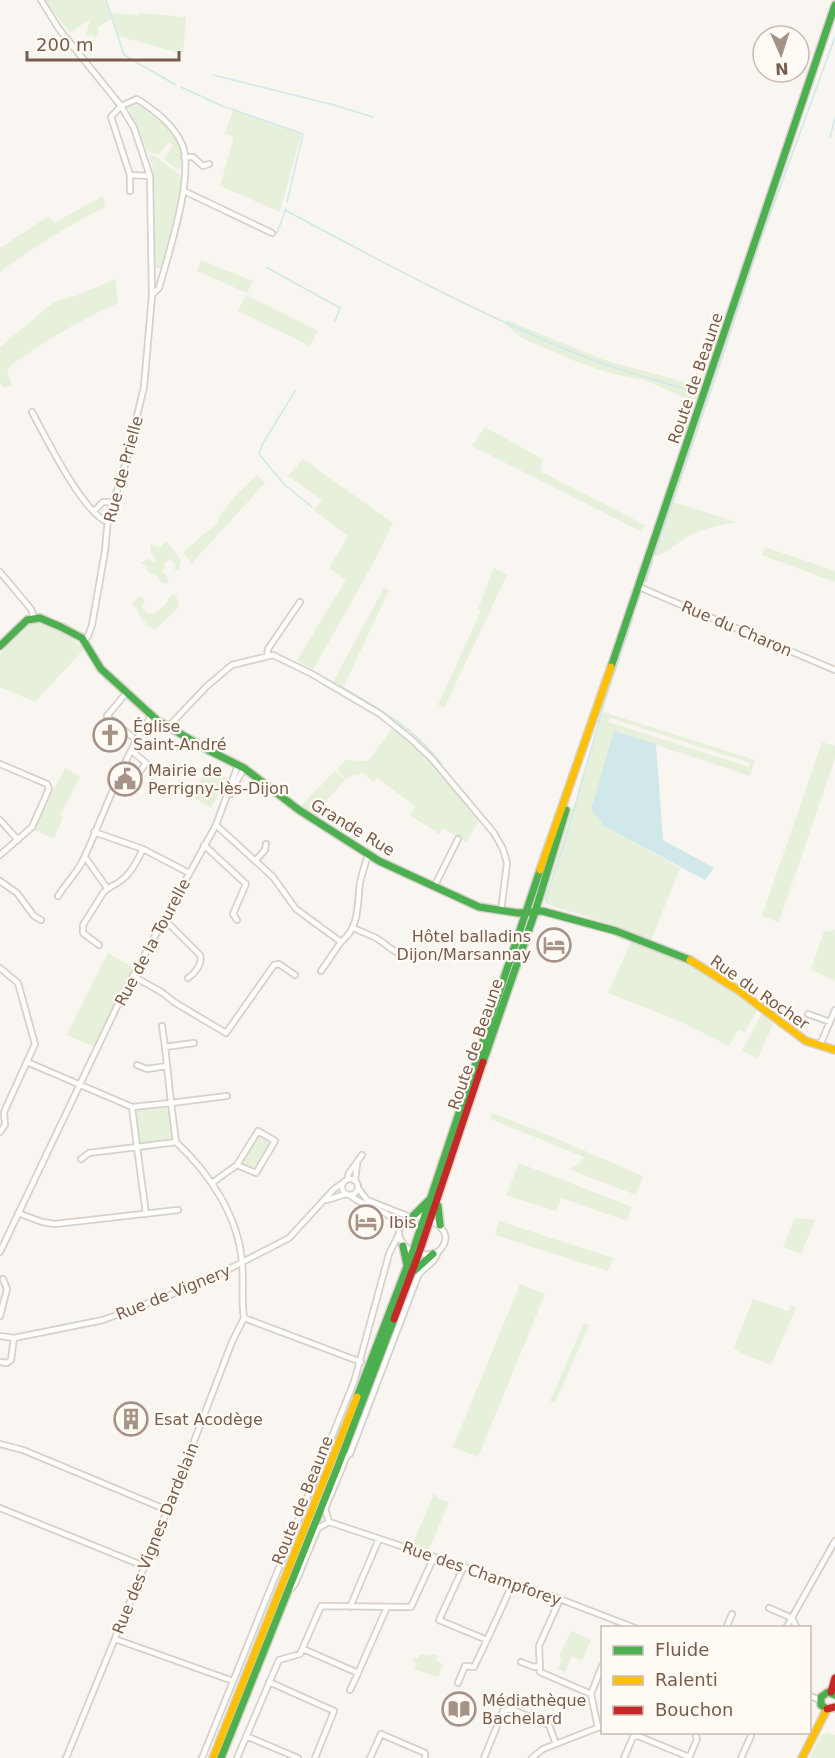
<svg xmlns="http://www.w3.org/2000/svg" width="835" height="1758" font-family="'DejaVu Sans',sans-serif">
<rect width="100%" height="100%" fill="#f9f5f0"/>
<path fill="#e7f0db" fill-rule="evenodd" d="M45,0H105L111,19L98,27L99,33L95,38L92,35L88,36L86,34L90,19L70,33Z
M111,13L138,15L139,13L186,17L183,54L118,36Z
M133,103C151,104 179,136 182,153C183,158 182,164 182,168L176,169L164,159L173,145L168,142L161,151L160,155L147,151C142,137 131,118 128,106Z
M233,110L301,134L280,212L220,186L234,137L225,134Z
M152,155L158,158L181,176L179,204L161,268H155L154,180L153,167L149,156Z
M103,196L105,207C68,226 33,247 0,272V248L49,216L54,223Z
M201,260L253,281L247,293L197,271Z
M115,279L118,303C77,322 45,340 9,367L7,372L12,384L4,388L0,384V347L55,301L76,296Z
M246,295L318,331L310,346L238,311Z
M507,320L604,360L698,386L700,394L693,401L644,380L609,373L572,360L522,338L504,323Z
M485,427L543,459L540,471L645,525L642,532L472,446Z
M303,459L393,523L376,558L313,670L297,660L346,580L329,568L348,536L314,510L322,500L288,476Z
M257,475L265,483L192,563L183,552L215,525L219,520L218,518L234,497Z
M673,502L737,522C720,525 706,528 691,535C680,540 665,556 654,556Z
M166,541L181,560L179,569L174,570L175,564L170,559L165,563V569H161L169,581L166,584L160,582L157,576L148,572L146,566L141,563L147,559L155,562L156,558L151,553L150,545L160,547Z
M765,547L835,571V582L762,555Z
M494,568L507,575L444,708L438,705L481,611L478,609Z
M384,588L389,590L343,688L333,682Z
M171,595L176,596L179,605L178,608L155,630C148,627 138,616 137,608L132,605V603L138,597L142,596L145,602L142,607L147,613L153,614L164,606Z
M42,622L59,629L84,649L35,702L0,687V654L29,623Z
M604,712L755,760L750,776L614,731L603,825L680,868L651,940L625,929L544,903L571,810L576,803L598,726V720ZM610,718L750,763L749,767L608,722Z
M393,727L430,760L480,819L466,842L443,828L439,834L410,815L415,806L377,778L373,782L361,771L360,776L352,775L346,779L339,773V767L345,760L368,761Z
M822,742L835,746V758L779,922L762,916Z
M207,767L227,778L211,808L192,796Z
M65,768L80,777L60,815L63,817L54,839L34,830Z
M335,771L345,780L313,815L301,806Z
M835,930V981L811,969L824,932Z
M632,940L702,971L758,1009L745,1032L738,1030L729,1046L677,1020L608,993Z
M108,953L134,968L94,1047L67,1035Z
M762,1013L774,1022L758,1058L742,1051Z
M164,1106L170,1110L172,1138L170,1141L141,1143L138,1139L136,1112L140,1109Z
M492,1113L546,1134L643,1176L636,1195L571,1170L572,1166L579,1164L584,1157L490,1119Z
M261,1134L269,1139C271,1149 262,1165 253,1169L245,1165L242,1159L256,1135Z
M519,1163L632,1207L627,1221L561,1198L556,1211L506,1195Z
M795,1218L815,1220L801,1254L783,1247Z
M499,1221L613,1258L608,1271L495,1235Z
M520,1284L545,1294L478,1457L453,1447Z
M753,1299L788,1311L791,1305L796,1308L771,1365L739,1352L734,1348Z
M584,1323L589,1325L555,1403L550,1401Z
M434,1493L439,1499L449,1502L429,1550L413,1544Z
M571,1631L591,1640L582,1661L572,1656L565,1672L558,1669L562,1658L559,1657Z
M420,1654L427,1656L434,1654L437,1656V1661L443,1664L438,1677L414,1669L416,1663L412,1660L413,1657L418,1659Z
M827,1732L835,1735V1758H809L822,1734L825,1735Z"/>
<path fill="#d0e8ea" d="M614,731L656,744L663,840L714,868L705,880L602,825L603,822L591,810Z"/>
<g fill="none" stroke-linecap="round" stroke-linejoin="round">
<path stroke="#d0e8ea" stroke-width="1.5" d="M106,0L124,55L176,85
M213,75L334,105L373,117
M181,87L220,105L303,134L287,202
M830,137L835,118
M285,210C380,261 475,312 575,353C614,370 656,379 696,393
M277,233L286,208
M266,267L340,308L335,321
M295,391L262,445L259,454L284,484L312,507
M655,554L721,361L759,245L835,37
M646,582L653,560
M339,685C376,707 417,729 442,765
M548,903L546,898L564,844L604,704L633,618"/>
<defs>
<path id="street" d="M41,0L59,29L121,106L134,128L150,176L152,295L144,387L123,473L108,518L105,551L92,625L88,636L84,641
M184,157H193L203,166L209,164
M130,175L150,176
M130,191V175L111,117L121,106L137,99C154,110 173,124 182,144C195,174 168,255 159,288L152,295
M184,191L272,233
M32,412C45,436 84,515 108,522
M94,511L103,502H113
M0,572L31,609L34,618
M639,587L835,670
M267,656L268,649L300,602
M127,692L107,716L136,740
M168,727L207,686L232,665L273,655L312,674L380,714L411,739L432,759L494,833L503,849L507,863L501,911
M0,764L47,784L49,789L32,827L0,855
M129,787L146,763L132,751
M230,794L244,768
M0,820L18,840
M216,825L273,877L296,909L341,942L321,971
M94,832L143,849L189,873
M204,845L246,884L233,914L237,920
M85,857L107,888
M255,861L265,850L266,844
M0,881L17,893L34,916L41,920
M434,887L458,839
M58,896C66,883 78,872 84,858C106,810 122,759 152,715
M165,920L200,955C203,964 195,973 188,978
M353,928C360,931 368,934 376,938C387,944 396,957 410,954
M341,942C360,927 357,905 360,883C362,874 365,864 368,855
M99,945L83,933V925L103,893C108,887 113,886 119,882C131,874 137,861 143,849
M0,968L18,983L35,1044L4,1112L5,1125L0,1132
M133,976L163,993L174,1002L226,1033L274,965L279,964L295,975
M808,1014L830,1022
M162,1026L165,1047L194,1043
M820,1045L835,1010
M165,1047L171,1103L227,1096
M27,1062L132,1107
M137,1065L147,1069L167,1066
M171,1103L176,1142L137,1147L132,1107Z
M258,1131L275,1141L256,1173L237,1165Z
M176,1142C209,1173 238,1215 242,1262C244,1280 241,1299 244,1318
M81,1159L89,1153L137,1147L146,1214
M342 1187a8 8 0 1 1 16 0a8 8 0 1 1-16 0Z
M347,1180L349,1173L362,1155
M355,1181L357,1164
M212,1183L237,1165
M358,1188L367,1200L410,1217
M350,1195C366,1210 392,1207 399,1230
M327,1200L346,1194
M18,1213L42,1222L55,1224L178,1210
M413,1216C431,1217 459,1232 438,1252C413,1263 380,1233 413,1216Z
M0,1252L122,996L216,825L238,765
M0,1316L7,1289L3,1279
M244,1318L361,1362
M0,1336L14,1338L103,1320L202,1283L289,1238L334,1189L343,1183
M0,1362L7,1363L11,1360L14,1338
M0,1444L23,1450L167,1510
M0,1508L144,1566
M329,1522L552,1596L635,1628
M329,1522L325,1509L347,1456L350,1454L418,1276C424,1266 435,1264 438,1252
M464,1566L439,1620L487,1640L513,1583
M292,1588L296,1582L318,1528L329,1522
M560,1599L539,1646L540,1672L591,1694L598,1728
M350,1607L379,1539
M769,1608L792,1618L797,1628
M726,1628L732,1614
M786,1628L835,1541
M115,1639L233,1681
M303,1649L358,1673L387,1607
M521,1662L534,1667L539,1666
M269,1682L334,1711L315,1758
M458,1683L465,1666L474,1667L487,1640
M350,1690L358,1673
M591,1694L602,1666
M810,1696L820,1700
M246,1736L298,1758
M66,1758L170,1504L232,1342L244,1318
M202,1758L354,1382L389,1254L399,1234
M237,1758L279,1660L300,1654L321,1606L411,1607L434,1557
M370,1758L381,1734L425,1753V1758
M484,1758L503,1711L511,1709L549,1725L556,1744
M532,1758L543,1749L602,1726
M624,1758L633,1737L638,1736L689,1757
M689,1758L697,1739L695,1732
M741,1758L751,1736L750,1732"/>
<path id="fast" d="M0,646L27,620L40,618L61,627L82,638L101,669L157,720L208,750L244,768L299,810L379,861L479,907L518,913L542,911L616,931L690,960
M611,667L835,5
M483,1062L535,912L566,810
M438,1206L440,1225
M413,1216L428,1201
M403,1246L407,1265
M414,1271L433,1254
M357,1397L413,1251L540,870
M827,1709L821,1705V1697L828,1692L835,1695
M221,1758L338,1466L394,1319"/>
<path id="slow" d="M540,870L611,667
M690,960L738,990L806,1041L835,1050
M213,1758L357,1397
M802,1758L827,1709"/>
<path id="jam" d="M394,1319L419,1253L483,1062
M831,1692L835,1678
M827,1709L835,1707"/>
</defs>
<use href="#street" stroke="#d7d1cb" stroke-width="8"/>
<use href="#fast" stroke="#d9d2cb" stroke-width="10"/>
<use href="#slow" stroke="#d9d2cb" stroke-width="10"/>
<use href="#jam" stroke="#d9d2cb" stroke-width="10"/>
<use href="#street" stroke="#fefefd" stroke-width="4.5"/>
<use href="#fast" stroke="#4caf50" stroke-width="7"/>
<use href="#slow" stroke="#ffc107" stroke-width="7"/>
<use href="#jam" stroke="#c62828" stroke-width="7"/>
</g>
<defs>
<symbol id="church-ring" viewBox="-11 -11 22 22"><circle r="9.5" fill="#fffaf3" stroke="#a69286" stroke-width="1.5"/><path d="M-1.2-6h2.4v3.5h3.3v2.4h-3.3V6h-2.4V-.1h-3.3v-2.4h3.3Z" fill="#a69286"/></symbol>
<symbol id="civic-ring" viewBox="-11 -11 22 22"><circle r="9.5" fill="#fffaf3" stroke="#a69286" stroke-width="1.5"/><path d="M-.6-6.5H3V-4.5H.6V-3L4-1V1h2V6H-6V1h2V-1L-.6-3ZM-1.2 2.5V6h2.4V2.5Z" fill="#a69286"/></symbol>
<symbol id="hotel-ring" viewBox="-11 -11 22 22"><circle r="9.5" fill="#fffaf3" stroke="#a69286" stroke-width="1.5"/><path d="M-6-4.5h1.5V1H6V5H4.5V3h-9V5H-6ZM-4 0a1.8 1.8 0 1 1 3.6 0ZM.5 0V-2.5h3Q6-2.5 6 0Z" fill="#a69286"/></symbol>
<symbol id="building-ring" viewBox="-11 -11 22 22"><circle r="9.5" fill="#fffaf3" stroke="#a69286" stroke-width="1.5"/><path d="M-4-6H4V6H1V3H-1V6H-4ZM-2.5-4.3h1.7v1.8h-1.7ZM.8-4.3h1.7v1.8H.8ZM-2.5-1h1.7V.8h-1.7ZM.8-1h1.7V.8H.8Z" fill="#a69286"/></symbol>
<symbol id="library-ring" viewBox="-11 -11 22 22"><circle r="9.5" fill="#fffaf3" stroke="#a69286" stroke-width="1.5"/><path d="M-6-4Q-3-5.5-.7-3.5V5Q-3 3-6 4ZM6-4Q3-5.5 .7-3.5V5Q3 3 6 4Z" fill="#a69286"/></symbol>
</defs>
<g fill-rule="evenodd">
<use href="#church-ring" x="91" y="716" width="38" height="38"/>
<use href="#civic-ring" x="106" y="760" width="38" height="38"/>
<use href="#hotel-ring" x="535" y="926" width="38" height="38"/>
<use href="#hotel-ring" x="347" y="1203" width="38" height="38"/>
<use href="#building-ring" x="112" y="1400" width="38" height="38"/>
<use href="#library-ring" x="440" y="1690" width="38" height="38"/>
</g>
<g text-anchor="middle" stroke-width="4.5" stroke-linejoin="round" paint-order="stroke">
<g font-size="16" fill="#7a5c4d" stroke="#fffaf3">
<text transform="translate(695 378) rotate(-71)" y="6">Route de Beaune</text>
<text transform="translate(123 469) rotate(-75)" y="6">Rue de Prielle</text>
<text transform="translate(737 628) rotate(23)" y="6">Rue du Charon</text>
<text transform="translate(353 827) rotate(31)" y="6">Grande Rue</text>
<text transform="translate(152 942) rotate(-62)" y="6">Rue de la Tourelle</text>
<text transform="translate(760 992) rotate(35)" y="6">Rue du Rocher</text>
<text transform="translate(475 1044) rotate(-71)" y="6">Route de Beaune</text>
<text transform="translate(173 1292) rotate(-22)" y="6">Rue de Vignery</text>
<text transform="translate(302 1500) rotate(-68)" y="6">Route de Beaune</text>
<text transform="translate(155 1538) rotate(-68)" y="6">Rue des Vignes Dardelain</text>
<text transform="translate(482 1573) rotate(19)" y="6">Rue des Champforey</text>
</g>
<g font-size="16" fill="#7a5c4d" stroke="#fffaf3" text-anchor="start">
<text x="133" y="732">Église<tspan x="133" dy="18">Saint-André</tspan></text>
<text x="148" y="776">Mairie de<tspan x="148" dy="18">Perrigny-lès-Dijon</tspan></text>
<text x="531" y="942" text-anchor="end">Hôtel balladins<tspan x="531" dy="18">Dijon/Marsannay</tspan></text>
<text x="389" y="1228">Ibis</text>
<text x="154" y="1425">Esat Acodège</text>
<text x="482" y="1706">Médiathèque<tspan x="482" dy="18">Bachelard</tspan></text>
</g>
</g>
<rect x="601" y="1626" width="210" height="108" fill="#fffaf3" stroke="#cabbb1" stroke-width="1.5"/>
<rect x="613" y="1646" width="30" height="9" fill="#4caf50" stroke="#cabbb1" stroke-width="1.5"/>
<text x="655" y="1656" font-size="18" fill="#7a5c4d">Fluide</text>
<rect x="613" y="1676" width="30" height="9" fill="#ffc107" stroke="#cabbb1" stroke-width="1.5"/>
<text x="655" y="1686" font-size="18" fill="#7a5c4d">Ralenti</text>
<rect x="613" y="1706" width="30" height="9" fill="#c62828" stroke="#cabbb1" stroke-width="1.5"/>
<text x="655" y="1716" font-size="18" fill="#7a5c4d">Bouchon</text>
<g transform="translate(781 54) rotate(177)"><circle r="28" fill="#fffaf3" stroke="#cabbb1" stroke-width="1.5"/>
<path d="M0-4.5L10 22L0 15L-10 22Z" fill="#a69286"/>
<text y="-9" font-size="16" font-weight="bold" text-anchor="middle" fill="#7a5c4d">N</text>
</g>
<path d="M27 51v9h152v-9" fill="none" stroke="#7a5c4d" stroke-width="3"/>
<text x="36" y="51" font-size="18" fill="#7a5c4d" stroke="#fffaf3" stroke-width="4.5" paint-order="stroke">200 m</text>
</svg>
